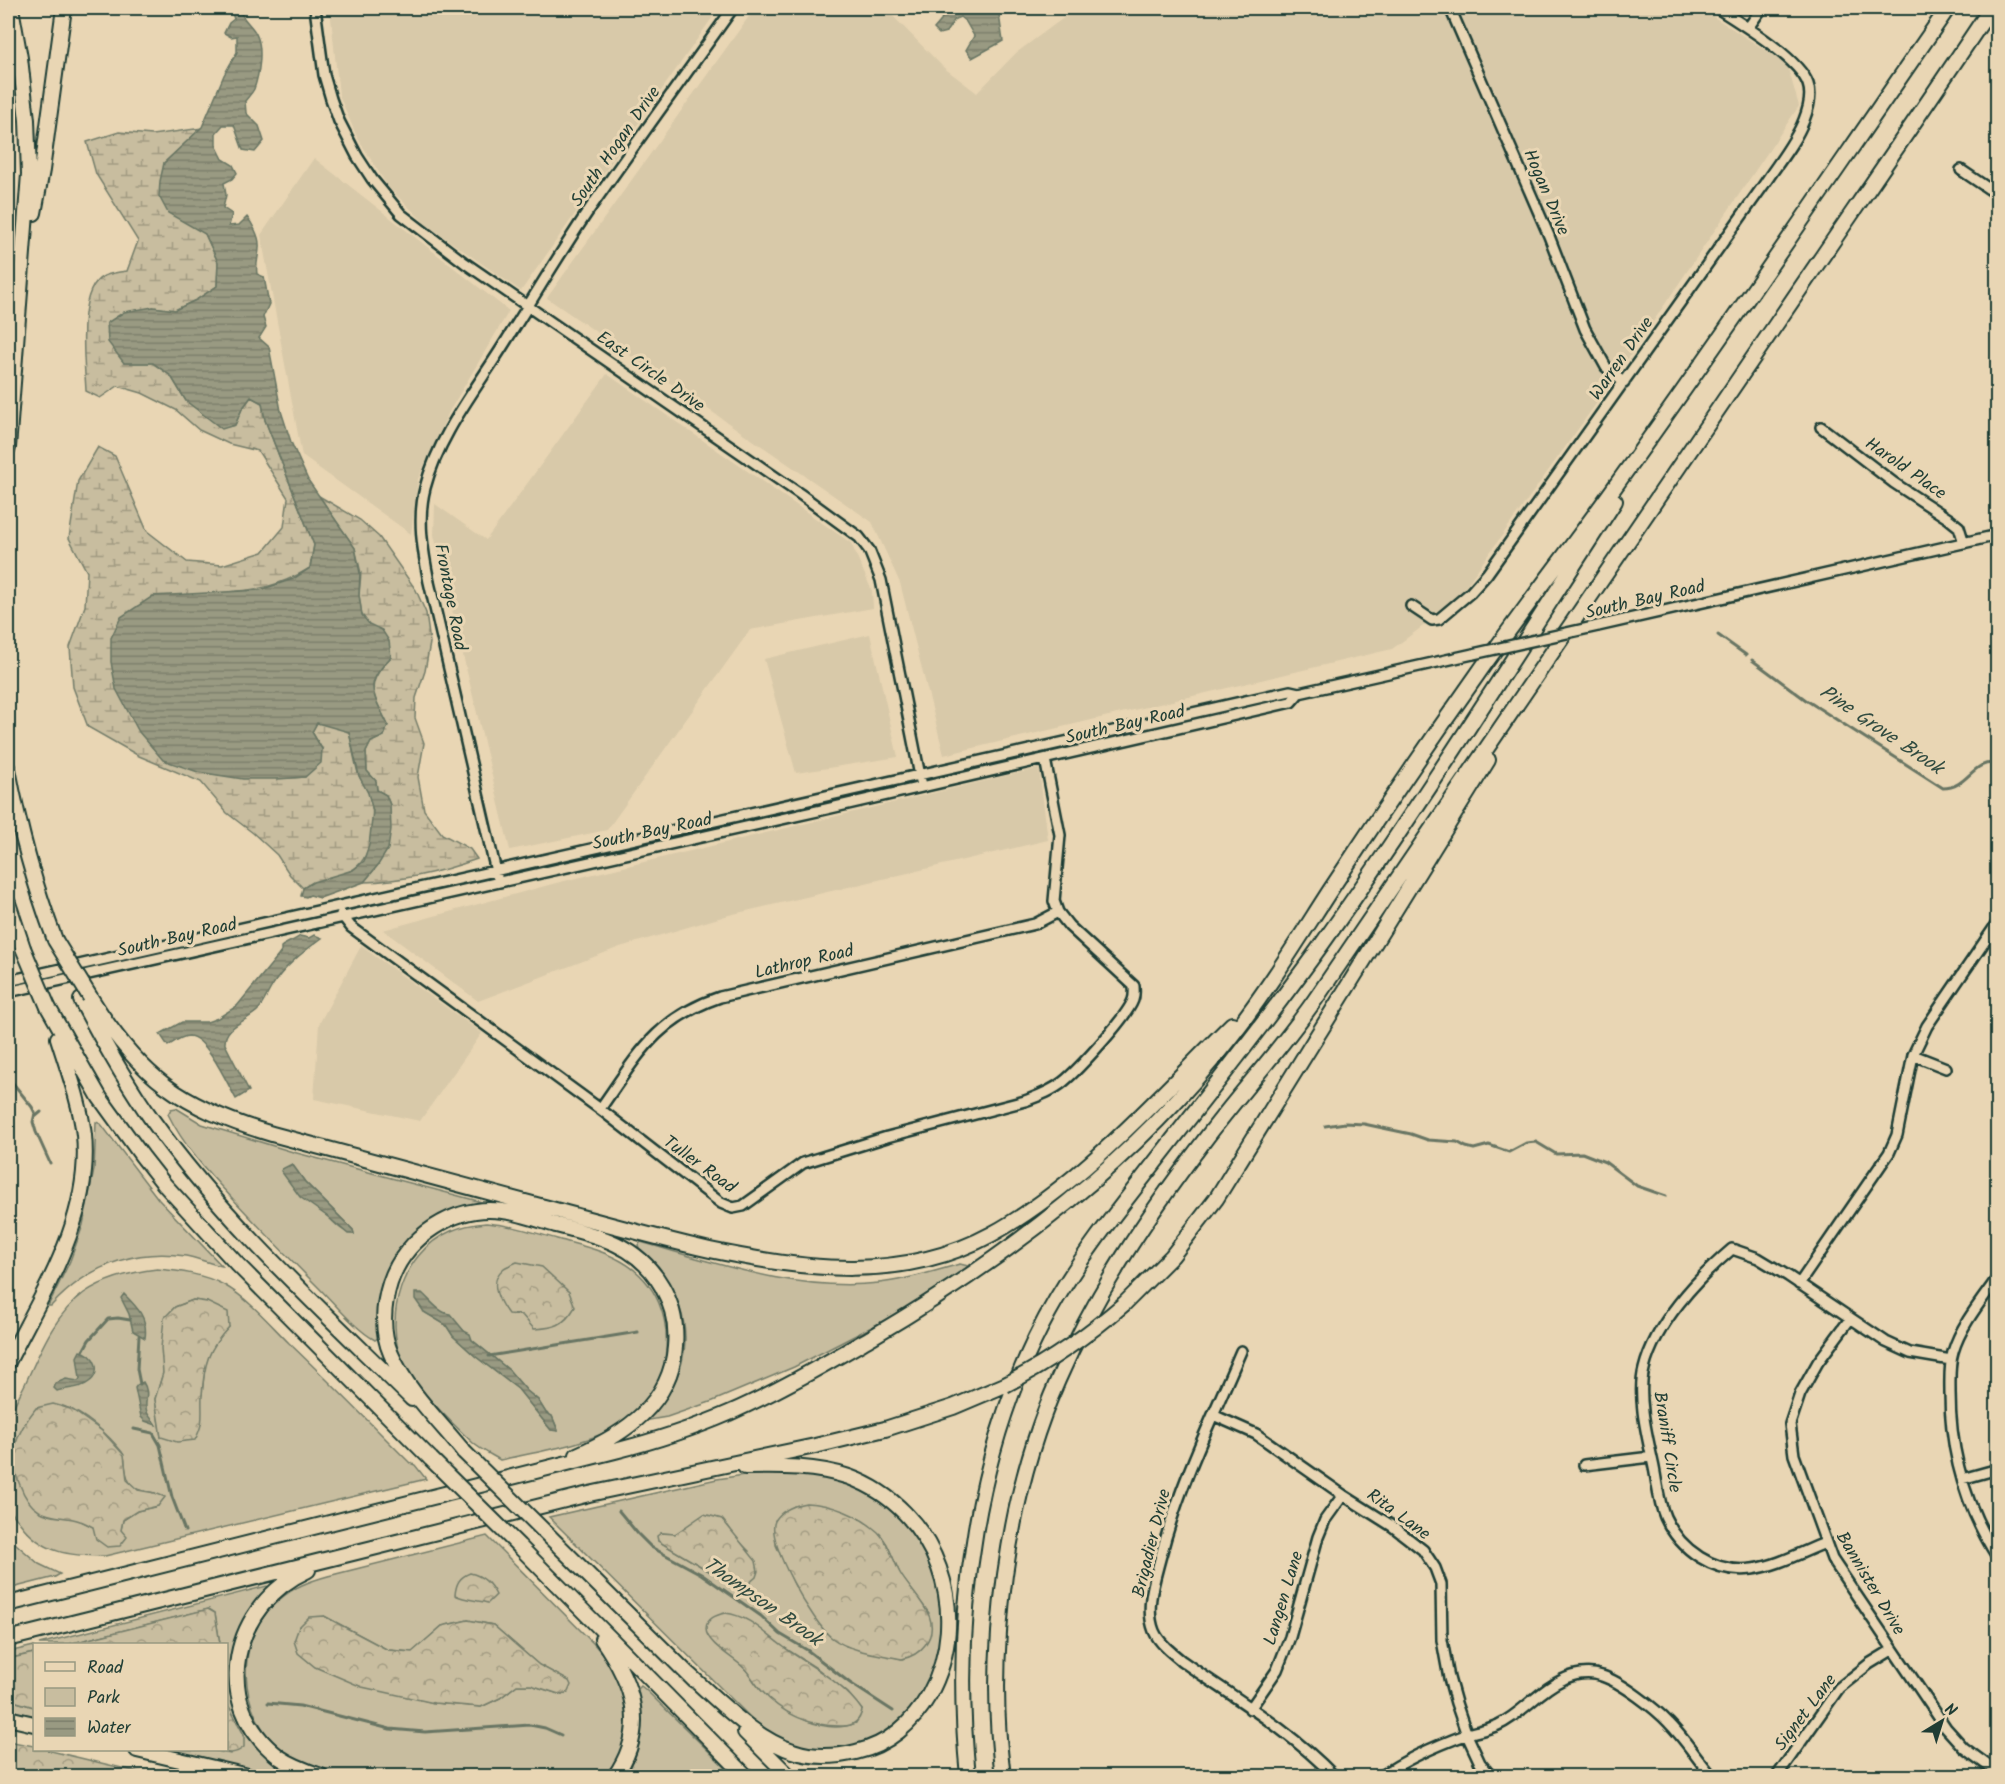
<svg xmlns="http://www.w3.org/2000/svg" width="2005" height="1784" font-family="Kalam,sans-serif">
<defs>
<pattern id="forest-crowns" width="20" height="18" patternUnits="userSpaceOnUse" patternTransform="scale(1.5)"><rect width="20" height="18" fill="#c8bd9f"/><path d="M2 6a3 3 0 1 1 6 0M12 15a3 3 0 1 1 6 0" fill="none" stroke="#a29b82"/></pattern>
<pattern id="wetland-marsh" width="20" height="14" patternUnits="userSpaceOnUse" patternTransform="scale(1.5)"><rect width="20" height="14" fill="#c8bd9f"/><path d="M1 5h8M5 5V1M11 12h8M15 12V8" fill="none" stroke="#a29b82"/></pattern>
<pattern id="water-rules" width="6" height="5" patternUnits="userSpaceOnUse" patternTransform="scale(1.5)"><rect width="6" height="5" fill="#999a82"/><path d="M0 2.5h6" fill="none" stroke="#7c7f6b"/></pattern>
</defs>
<rect width="100%" height="100%" fill="#e9d6b4"/>
<filter id="ink" filterUnits="userSpaceOnUse"><feTurbulence type="fractalNoise" baseFrequency=".0167" numOctaves="2"/><feDisplacementMap in="SourceGraphic" scale="12" xChannelSelector="R" yChannelSelector="G"/><feConvolveMatrix kernelMatrix="1 2 1 2 8 2 1 2 1" color-interpolation-filters="sRGB"/></filter>
<g filter="url(#ink)">
<path fill="#d8c9a9" d="M330,8H719L521,291L428,226L388,187L357,137L339,95Z
M755,8H885L943,67L977,93L1016,53L1077,8H1700L1787,64L1799,106L1623,366L1453,604L1392,649L944,755L900,583L872,522L547,298Z
M314,158L509,311L450,410L418,479L411,534L302,456L261,235Z
M607,374L851,543L872,591L873,608L750,630L607,830L510,850L434,535L435,504L486,540Z
M870,634L898,757L796,773L764,659Z
M1039,768L1048,840L729,915L620,947L478,1001L383,930L556,883Z
M361,946L482,1033L420,1121L314,1099L319,1024Z"/>
<path fill="#c8bd9f" stroke="#747d6a" stroke-width="1.5" fill-rule="evenodd" d="M176,1108L202,1124L293,1152L493,1205L441,1218L382,1286L377,1312L380,1336L375,1340C356,1330 334,1303 318,1287C289,1258 260,1228 232,1198C208,1173 183,1145 168,1114L171,1109ZM292,1164L305,1182L353,1230L354,1234C332,1233 304,1182 292,1164Z
M96,1122L101,1124L159,1200L222,1266C210,1264 198,1258 186,1256C132,1248 88,1266 51,1306H48L70,1261L83,1225L94,1170Z
M486,1223C511,1225 533,1232 557,1239C579,1245 602,1250 621,1261C657,1281 671,1320 665,1358C662,1385 646,1411 623,1424C585,1445 541,1451 500,1460C492,1455 481,1450 473,1443C456,1427 412,1384 403,1364C383,1317 401,1253 451,1231C462,1226 474,1224 486,1223ZM437,1308L456,1322L472,1340L509,1370L527,1391L538,1400L546,1413L552,1416L558,1430H551L518,1389L475,1356L453,1336L446,1325L424,1312Z
M641,1242C719,1264 797,1292 879,1283C907,1280 934,1271 960,1264L968,1266L963,1272L893,1316L794,1367L713,1401L667,1417L643,1421C682,1389 698,1339 673,1292C664,1275 650,1263 639,1248L638,1245Z
M157,1269C180,1271 203,1274 224,1285C249,1299 269,1323 289,1343C330,1382 370,1423 410,1463L415,1465L426,1479L105,1556C70,1556 43,1554 20,1523C16,1518 9,1511 8,1504C6,1496 6,1430 8,1422C11,1409 19,1396 25,1384C40,1352 54,1315 84,1293C106,1278 131,1272 157,1269ZM193,1300L207,1302L229,1327L214,1343L205,1365L202,1395L161,1437L155,1399L163,1373L164,1319L175,1307ZM63,1406C85,1414 108,1434 122,1452C125,1456 125,1460 125,1465C128,1489 134,1490 155,1493L158,1506L137,1511L123,1520L121,1530L93,1527L79,1520Z
M751,1474C780,1473 810,1474 837,1481C890,1496 929,1541 941,1593C944,1607 943,1624 940,1638C932,1694 901,1740 842,1748C809,1752 783,1744 757,1724L549,1517L717,1479ZM794,1506L880,1534L887,1544L901,1576L929,1613L902,1659L846,1646L795,1586L776,1545L775,1520ZM728,1526L735,1537L749,1551L712,1573L658,1541L661,1533L675,1534L681,1531ZM717,1646L785,1648L818,1669L848,1693L862,1710L856,1723C823,1736 787,1714 763,1692C756,1686 752,1677 746,1670C737,1660 727,1653 717,1646Z
M487,1536L593,1643L612,1665L626,1699L627,1726L624,1745L610,1776H349C326,1771 299,1766 281,1750C237,1712 233,1638 279,1600C293,1587 310,1581 328,1576ZM324,1616L388,1650L413,1652L442,1626L468,1620L493,1625L539,1665L569,1681L562,1695L531,1685H517L500,1698L481,1707L434,1703L408,1696Z
M8,1537L39,1564L60,1574L55,1577L8,1589Z
M267,1586L271,1590L248,1618L238,1706L288,1770L291,1776L264,1773L168,1750H213L230,1754L244,1735L227,1703L226,1644H220L215,1613L209,1609L69,1644H39Z
M34,1646V1653L12,1658L8,1663V1652Z
M641,1686L646,1690L734,1776H626C644,1746 642,1723 638,1689Z
M8,1696L10,1700L34,1707V1717L8,1711Z"/>
<path fill="url(#forest-crowns)" stroke="#747d6a" stroke-width="1.5" d="M517,1262L542,1267L569,1292L575,1307C564,1326 554,1328 534,1329L522,1315L508,1314C499,1302 488,1282 503,1269C506,1266 513,1264 517,1262Z
M193,1300L207,1302L228,1312L229,1327C208,1349 204,1364 202,1395C201,1415 205,1421 195,1440L177,1442L161,1437L155,1399L163,1373L161,1348L164,1318L175,1307Z
M53,1404L71,1409L102,1431L124,1455L127,1480L138,1490L155,1493L165,1497L158,1506L137,1511L123,1520L121,1530L127,1537L120,1546L107,1547L96,1539L93,1527C89,1525 84,1522 80,1521C67,1516 52,1519 39,1511C29,1505 24,1496 20,1485C6,1455 17,1432 36,1408Z
M806,1503C832,1504 859,1515 878,1532C889,1543 893,1560 900,1573C913,1596 945,1618 925,1645C919,1653 912,1657 902,1659C879,1654 851,1652 832,1638C814,1625 765,1541 775,1521C781,1510 796,1505 806,1503Z
M704,1514L722,1519L756,1561L758,1571L756,1577L748,1584L739,1585L726,1581L658,1541L657,1536L661,1533L675,1534Z
M470,1573C483,1576 490,1583 496,1595L488,1603C477,1600 465,1600 455,1595C456,1584 459,1577 470,1573Z
M208,1609L215,1613L220,1644H69Z
M725,1613C751,1616 765,1634 785,1648C812,1668 843,1682 862,1710C860,1721 854,1726 843,1726C812,1727 781,1714 761,1690C755,1683 750,1674 744,1668C734,1658 706,1643 706,1629C706,1618 717,1615 725,1613Z
M324,1616L388,1650L412,1652L442,1626L468,1620L493,1625L539,1665L569,1681L571,1685L568,1692L562,1695L531,1685H517L500,1698L481,1707L434,1703L362,1687L315,1667L298,1653L294,1641L299,1627L309,1617Z
M34,1653V1707L10,1700L8,1696V1663L12,1658Z
M227,1703L244,1735V1747C234,1756 226,1753 213,1750H226Z
M8,1741L34,1746V1750H47L155,1776H8Z"/>
<path fill="url(#wetland-marsh)" stroke="#747d6a" stroke-width="1.5" d="M202,128L164,163L205,234L218,262L217,286L196,300L175,310L153,307L124,363H152L171,376L186,401L222,428L235,425L242,409L251,397L262,403L265,420L314,545L310,568C277,588 256,590 218,593L198,772C235,777 267,780 305,777L322,749L312,732L317,722L349,731C352,745 354,759 358,773C360,780 366,786 369,794C376,813 373,856 355,868C340,879 319,878 303,888L290,875L277,855L253,833L227,813L201,782L139,756L88,727L73,687L70,647L85,606L87,572L69,538L78,481L98,447L115,456L147,531L187,562L222,565L263,552L284,527L288,498L258,451L229,444L199,430L176,410L142,393L118,386L100,398L86,391C85,365 75,289 104,276C111,273 119,272 127,271L138,241L96,174L87,142L119,132L152,135Z
M319,496L360,520L379,537L416,590L426,613L430,643L425,671L416,698L415,718L424,743L418,777L424,810L442,834L470,849L477,859C441,872 403,881 364,882L378,865L390,805L386,795L377,790L376,781L367,771L366,752L371,742L384,736L388,725C372,692 364,685 391,657L362,616L359,595L361,573L355,548Z"/>
<path fill="url(#water-rules)" stroke="#687563" stroke-width="1.5" d="M230,8H239C243,22 252,24 257,36C263,50 259,75 254,89C252,93 248,97 245,101L246,113L259,126L264,141L255,152L243,150L234,125H223L216,133V145L223,159L233,165L237,173L232,179L224,183L226,195L223,208L232,214L229,226L239,225L247,217C252,223 259,236 259,244C260,254 255,263 257,274L264,277L269,304L263,317L266,327L259,338L269,347L281,411L291,442L308,480L355,548L360,573L359,595L362,615L369,624L382,630L389,641L391,657C363,685 372,692 388,725L384,736L371,742L366,752L367,771L376,781L377,790L386,795L390,805L391,829L388,849L378,865L364,882L320,898L310,895L306,897L301,896L303,888L313,882L353,870L364,861L369,845L373,811L368,793L359,776L349,732L317,723L312,732L322,749L321,763L305,777L278,779H243L198,772L163,760L139,732L116,689L111,662V638L121,617L153,596L260,590L293,579L310,568L314,545L265,420L262,403L251,397L242,409L235,425L222,429L186,401L171,376L153,363H124L108,342L107,323L124,312L153,307L175,310L196,300L217,286L218,262L205,234L168,213L159,196L160,181L164,163L202,127L224,75L237,52V36L231,37L224,33L229,23L234,19Z
M946,8H998L1003,41L972,58L966,50L974,36L966,22L960,17L955,19L946,32L939,34L934,29L940,22Z
M314,935L322,938C303,952 283,967 271,988C267,995 264,1002 259,1009C249,1021 224,1025 225,1044L249,1091L236,1099C228,1085 207,1037 189,1036C181,1036 174,1042 168,1046L160,1034L182,1022H207L218,1018L237,1006L278,956L281,952V947C287,942 294,941 300,936L309,938Z
M292,1164L305,1182L353,1230L354,1234H348L328,1217L300,1197L281,1171L282,1169Z
M415,1293H422C430,1300 439,1313 450,1314L464,1331L470,1334L472,1340L509,1370L527,1391L538,1400L546,1413L552,1416L558,1431L551,1430L518,1389L475,1356L453,1336L446,1325L424,1312L415,1299Z
M124,1294C138,1308 148,1318 145,1338L133,1331L129,1314L121,1298Z
M80,1351C95,1353 103,1372 89,1382C81,1389 67,1388 57,1391L54,1388L56,1383L66,1379L78,1381L80,1379L77,1357Z
M143,1382C151,1394 143,1402 147,1412C149,1417 154,1421 156,1425L145,1421L141,1417L135,1388L137,1385Z"/>
<g fill="none" stroke-linecap="round" stroke-linejoin="round">
<path stroke="#687563" stroke-width="3" d="M1718,635L1746,655
M1752,660L1806,700L1943,788C1969,788 1972,758 1998,764
M8,1077L32,1107L35,1113L33,1122L36,1132L50,1163
M35,1117L41,1112
M1325,1126L1345,1123L1364,1124L1411,1134L1428,1140L1457,1142L1466,1147L1474,1149L1489,1145L1509,1152L1526,1143L1536,1142L1556,1154L1582,1153L1605,1162L1637,1186L1666,1196
M139,1336L137,1369L140,1384
M83,1351L89,1340L108,1319L118,1318L130,1320
M489,1356L638,1332
M134,1429L153,1433L160,1445L172,1497L185,1531
M619,1511L638,1534L651,1547L701,1574L761,1616L780,1634L807,1650L850,1683L893,1711
M268,1703L300,1706L390,1729L425,1732L530,1725L545,1728L561,1735"/>
<defs>
<path id="minor" d="M315,8L324,75L331,99L339,121L357,156L372,179L401,214L465,263L800,494L859,537L869,550L881,580L921,781
M1450,8L1549,236L1585,329L1606,367L1624,383
M1748,28L1762,8
M1961,170L1998,195
M1821,427L1894,483L1949,519L1959,527L1964,543
M1411,606L1432,620L1439,619L1470,593L1487,574L1765,183C1778,163 1795,143 1804,120C1808,110 1812,95 1808,84C1799,58 1740,23 1717,8
M1598,626L1998,535
M497,876L429,582C423,552 417,519 425,488C439,434 477,388 506,341C534,297 561,251 591,207C638,140 686,74 733,8
M341,914L351,927L600,1109L721,1203L733,1208L743,1206L803,1163L887,1137L1025,1101C1038,1096 1052,1091 1063,1082C1078,1070 1127,1017 1133,1000C1135,995 1134,990 1134,986L1069,926L1058,912L1054,901L1060,835L1045,759
M8,981L1290,691L1299,693L1473,654
M8,992L822,810L1291,702L1299,693
M1913,1055L1946,1068
M600,1109C637,1057 655,1019 720,997L1035,924L1058,912
M1998,1277C1982,1300 1961,1325 1953,1352C1949,1365 1950,1379 1950,1393C1950,1452 1966,1508 1998,1558
M1799,1284L1889,1153L1897,1135L1913,1055L1927,1026L1998,922
M1850,1319L1818,1362L1800,1394L1790,1424L1794,1455L1832,1559L1946,1728L1964,1748L1998,1773
M1241,1351C1211,1421 1179,1485 1160,1559C1154,1582 1145,1608 1154,1631C1159,1643 1172,1653 1182,1661C1233,1697 1290,1730 1334,1776
M1213,1415L1256,1434L1343,1495L1392,1526L1423,1550L1435,1568L1441,1584L1442,1640L1449,1678L1456,1703L1467,1735L1480,1763L1491,1776
M1584,1465L1651,1457
M1962,1479L1998,1469
M1825,1543C1802,1552 1777,1566 1752,1569C1714,1574 1680,1550 1665,1517C1658,1501 1657,1480 1653,1463C1647,1436 1637,1396 1644,1369C1655,1324 1697,1279 1732,1249L1758,1258L1788,1276L1886,1342L1910,1353L1951,1360
M1250,1709L1277,1670L1290,1637L1318,1537L1325,1520L1343,1495
M1382,1776C1407,1758 1438,1745 1468,1734C1478,1731 1489,1729 1498,1725C1522,1714 1538,1691 1562,1680C1573,1674 1589,1671 1602,1676C1621,1682 1655,1708 1669,1723C1685,1739 1697,1759 1712,1776
M1777,1776L1839,1688L1869,1664L1892,1650"/>
<path id="highway" d="M34,213L42,170L64,8
M8,448L29,174L27,120L20,58L11,8
M8,769C19,828 34,884 55,940
M8,903L23,948
M90,997C139,1077 182,1108 272,1134C361,1158 450,1182 540,1206C597,1221 653,1237 710,1250C806,1270 902,1283 992,1234C1080,1186 1161,1094 1232,1024
M81,1000C103,1042 126,1083 153,1121C226,1223 323,1311 412,1399
M48,1007L100,1098L142,1156L164,1184L237,1264L431,1459
M1124,1304L1172,1256L1216,1199L1488,760
M8,1362C43,1292 92,1218 84,1135C80,1102 68,1070 58,1038
M464,1452C439,1421 407,1391 391,1354C381,1332 383,1305 390,1283C405,1237 455,1204 503,1211C521,1213 539,1220 556,1225C576,1230 597,1235 616,1244C656,1263 679,1304 675,1347C671,1403 625,1434 577,1455
M550,1537L694,1680
M519,1546L746,1776
M308,1570C232,1604 208,1703 279,1757C292,1766 306,1771 321,1776
M8,1604L615,1451C654,1441 692,1429 729,1413C779,1391 825,1364 872,1337C1008,1257 1136,1160 1233,1034C1268,989 1298,940 1329,892C1377,819 1426,747 1477,675C1521,612 1569,551 1614,488C1728,330 1837,168 1948,8
M8,1639L589,1494L815,1446L885,1429L953,1407L1005,1385
M602,1639C633,1684 649,1727 615,1776
M687,1673C718,1700 753,1738 793,1751C813,1758 835,1757 856,1752C888,1745 913,1723 929,1695C974,1614 937,1509 849,1477C817,1466 780,1466 745,1467
M8,1718L34,1724
M745,1732L789,1776
M137,1750L248,1776
M968,1776C952,1618 975,1437 1057,1298C1086,1249 1122,1205 1156,1161C1212,1089 1269,1018 1322,944C1425,799 1519,649 1615,501
M1003,1776C986,1653 1007,1494 1058,1380C1095,1294 1147,1216 1204,1141C1241,1091 1284,1046 1319,994C1472,768 1627,543 1781,317C1851,214 1922,112 1991,8"/>
</defs>
<use href="#minor" stroke="#1f3d34" stroke-width="14"/>
<use href="#highway" stroke="#1f3d34" stroke-width="18"/>
<use href="#minor" stroke="#e9d6b4" stroke-width="9"/>
<use href="#highway" stroke="#e9d6b4" stroke-width="14"/>
<defs>
<path id="minor-bridge" d="M1473,654L1598,626"/>
<path id="highway-bridge" d="M55,940L90,997
M23,948L48,1007
M1005,1385C1048,1363 1087,1336 1124,1304
M464,1452L550,1537
M431,1459L519,1546"/>
</defs>
<use href="#minor-bridge" stroke="#1f3d34" stroke-width="14" stroke-linecap="butt"/>
<use href="#highway-bridge" stroke="#1f3d34" stroke-width="18" stroke-linecap="butt"/>
<use href="#minor-bridge" stroke="#e9d6b4" stroke-width="9"/>
<use href="#highway-bridge" stroke="#e9d6b4" stroke-width="14"/>
</g>
</g>
<g text-anchor="middle" stroke-width="6" stroke-linejoin="round" paint-order="stroke">
<g font-size="18" fill="#1f3d34" stroke="#e9d6b4">
<text transform="translate(615 146) rotate(-55)" y="6">South Hogan Drive</text>
<text transform="translate(1547 192) rotate(67)" y="6">Hogan Drive</text>
<text transform="translate(1621 358) rotate(-55)" y="6">Warren Drive</text>
<text transform="translate(651 371) rotate(35)" y="6">East Circle Drive</text>
<text transform="translate(1906 468) rotate(35)" y="6">Harold Place</text>
<text transform="translate(451 597) rotate(79)" y="6">Frontage Road</text>
<text transform="translate(1645 599) rotate(-13)" y="6">South Bay Road</text>
<text transform="translate(1125 724) rotate(-13)" y="6">South Bay Road</text>
<text transform="translate(652 831) rotate(-12)" y="6">South Bay Road</text>
<text transform="translate(177 937) rotate(-13)" y="6">South Bay Road</text>
<text transform="translate(804 961) rotate(-13)" y="6">Lathrop Road</text>
<text transform="translate(700 1164) rotate(36)" y="6">Tuller Road</text>
<text transform="translate(1668 1442) rotate(81)" y="6">Braniff Circle</text>
<text transform="translate(1399 1514) rotate(36)" y="6">Rita Lane</text>
<text transform="translate(1151 1543) rotate(-76)" y="6">Brigadier Drive</text>
<text transform="translate(1871 1583) rotate(59)" y="6">Bannister Drive</text>
<text transform="translate(1283 1598) rotate(-73)" y="6">Langen Lane</text>
<text transform="translate(1805 1712) rotate(-53)" y="6">Signet Lane</text>
</g>
<g font-size="20" font-style="italic" fill="#314b40" stroke="#e9d6b4">
<text transform="translate(1882 729) rotate(34)" y="7">Pine Grove Brook</text>
<text transform="translate(763 1601) rotate(35)" y="7">Thompson Brook</text>
</g>
</g>
<rect width="2005" height="1784" fill="none" stroke="#e9d6b4" stroke-width="30"/>
<rect x="15" y="15" width="1975" height="1754" fill="none" stroke="#1f3d34" stroke-width="2" filter="url(#ink)"/>
<rect x="33" y="1643" width="195" height="108" fill="#e9d6b4" stroke="#989981" stroke-width="1.5"/>
<rect x="45" y="1662" width="30" height="9" fill="#e9d6b4" stroke="#989981" stroke-width="1.5"/>
<text x="87" y="1673" font-size="18" fill="#1f3d34">Road</text>
<rect x="45" y="1688" width="30" height="18" fill="#c8bd9f" stroke="#989981" stroke-width="1.5"/>
<text x="87" y="1703" font-size="18" fill="#1f3d34">Park</text>
<rect x="45" y="1718" width="30" height="18" fill="url(#water-rules)" stroke="#989981" stroke-width="1.5"/>
<text x="87" y="1733" font-size="18" fill="#1f3d34">Water</text>
<g transform="translate(1942 1721) rotate(38)" stroke="#e9d6b4" stroke-width="4.5" paint-order="stroke">
<path d="M0-4.5L10 22L0 15L-10 22Z" fill="#1f3d34"/>
<text y="-9" font-size="16" font-weight="bold" text-anchor="middle" fill="#1f3d34">N</text>
</g>
</svg>
